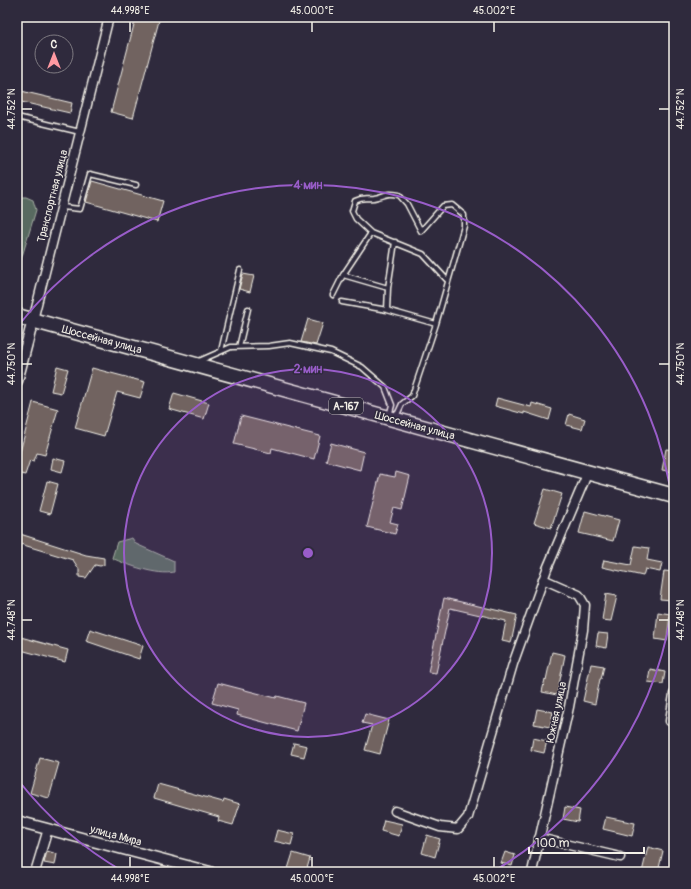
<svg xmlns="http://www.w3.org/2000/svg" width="691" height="889" font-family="Pangolin,sans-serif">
<rect width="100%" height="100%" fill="#2f2a3d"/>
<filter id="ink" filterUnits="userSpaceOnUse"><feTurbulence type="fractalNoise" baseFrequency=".025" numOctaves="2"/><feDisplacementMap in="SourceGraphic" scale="8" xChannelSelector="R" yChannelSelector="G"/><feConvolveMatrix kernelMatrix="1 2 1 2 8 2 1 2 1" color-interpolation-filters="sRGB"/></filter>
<g filter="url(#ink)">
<path fill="#596a61" stroke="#a6aea4" d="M17,197H26L33,200L36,210L17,273Z
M132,538L136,544L174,561V572C158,576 127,565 112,558L117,542Z"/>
<path fill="#716460" stroke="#f4f1e8" d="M136,17H160L133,118L111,112Z
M17,90L72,103L70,113L17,101Z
M92,181L163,201L157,222L86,202Z
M243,274L254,276L250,292L239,289Z
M308,319L323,323L316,345L301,342Z
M57,366L68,369L61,393L51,391Z
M92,368L145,382L140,398L117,392L104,436L75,428Z
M174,393L209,403L204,419L169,409Z
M497,398L531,407L532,403L552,409L549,420L524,412V414L495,406Z
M33,402L58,409L45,455L37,453L34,461L30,460L25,475L17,473V464Z
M569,414L585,419L582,429L566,425Z
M241,416L320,436L314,459L272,448L271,453L234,444Z
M331,443L364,452L360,470L326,461Z
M666,449L674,450L673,472L662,470Z
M53,458L65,461L62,472L51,469Z
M396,472L410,476L402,510L394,508L390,522L398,524L395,534L367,527L380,474L395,477Z
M47,481L58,484L50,514L39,511Z
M545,489L562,494L551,528L534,523Z
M585,511L619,520L613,541L579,533Z
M17,533L86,555L104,558V565L100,566L95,565L86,578L79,577V569L73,560L17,543Z
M635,546L649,548L647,560L662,563L660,572L645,569L643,576L602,567L604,560L631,565Z
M664,571L674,572V584L672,600L660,599Z
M606,594L617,596L611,621L602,620Z
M444,598L517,615L511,643L502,641L506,621L450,608L436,673L428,672Z
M658,612L670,614L667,641L655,639Z
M90,629L143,646L139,659L86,641Z
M598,633L608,634L606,648L596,646Z
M17,636L68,650L65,662L17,649Z
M552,652L565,655L557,695L542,692L545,679L546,680Z
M591,664L604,666L601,679H600L595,704L583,701Z
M650,669L665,672L663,684L648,682Z
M218,683L276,698L277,696L304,703L297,731L237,715L238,710L212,703Z
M537,709L553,712L550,727L534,724Z
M365,714L389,720L380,754L365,750L372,725L362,723Z
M533,738L547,741L544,753L531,750Z
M294,743L307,746L304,757L291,754Z
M40,758L59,763L49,798L30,793Z
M158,784L223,802L224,799L240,804L233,825L218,821L219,817L154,798Z
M565,807L580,810L578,822L563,819Z
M606,817L635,823L632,836L603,829Z
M384,820L402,824L399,836L381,831Z
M277,830L294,834L291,845L274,841Z
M427,835L440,839L435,857L422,853Z
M648,847L663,851L658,872H642Z
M47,851L57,854L55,865L44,863Z
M505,852L515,855L512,866L501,863Z
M293,853L310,858L306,872H287Z"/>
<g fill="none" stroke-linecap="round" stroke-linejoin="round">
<defs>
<path id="service" d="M17,117L80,132
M62,207L80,209L90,174L136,185
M343,275L388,288
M333,295L343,275L371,233
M342,302L387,310L436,324
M387,310L388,288L395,242
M239,347L248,309
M221,351L240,270
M199,361L231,347L269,346L290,343L331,352L362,367L385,387L392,405L389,416
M396,417L402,404L412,396L436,324L464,226V215L452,205L443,206L421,231L407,204L399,195C385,192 386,196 374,198C365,199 363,197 355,201L352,211L356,219L371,233L423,254L448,281"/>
<path id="minor" d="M33,320L109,17
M670,721L674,694
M395,811L440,827L458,829L468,817L513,664L547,569L588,472
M539,838L620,857
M35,872L48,829
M532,872L569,707L583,630L585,605L579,595L543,579"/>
<path id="tertiary" d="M17,381L33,320
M17,821L210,872"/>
<path id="trunk" d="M17,316L674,496"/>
</defs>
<use href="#service" stroke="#f4f1e8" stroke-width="7"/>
<use href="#minor" stroke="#f4f1e8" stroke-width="11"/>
<use href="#tertiary" stroke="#f4f1e8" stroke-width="13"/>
<use href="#trunk" stroke="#f4f1e8" stroke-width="17"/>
<use href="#service" stroke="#2f2a3d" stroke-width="4"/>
<use href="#minor" stroke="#2f2a3d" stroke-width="8"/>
<use href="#tertiary" stroke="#2f2a3d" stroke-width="10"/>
<use href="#trunk" stroke="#2f2a3d" stroke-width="14"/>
</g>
</g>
<path fill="none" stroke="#f4f1e8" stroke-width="1.5" d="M130,22V32M312,22V32M494,22V32M22,109H32M659,109H669M22,364H32M659,364H669M22,620H32M659,620H669M130,857V867M312,857V867M494,857V867"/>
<circle cx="308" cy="553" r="184" fill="#995dc9" fill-opacity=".12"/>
<g fill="none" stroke="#995dc9" stroke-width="2">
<circle cx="308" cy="553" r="184"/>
<path d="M674 591A368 368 0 0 1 492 872M124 872A368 368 0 0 1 18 780M18 326A368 368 0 0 1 674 515"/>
</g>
<g text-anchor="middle" stroke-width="3" stroke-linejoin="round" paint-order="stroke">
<rect fill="#2f2a3d" stroke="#b9b5b5" stroke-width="1" x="329" y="398" width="34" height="16" rx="3"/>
<g font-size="10" font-weight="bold" fill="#f4f1e8">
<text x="346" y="410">А-167</text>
</g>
<g font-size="11" fill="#f4f1e8" stroke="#2f2a3d">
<text transform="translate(52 196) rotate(-76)" y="4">Транспортная улица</text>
<text transform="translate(102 339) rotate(15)" y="4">Шоссейная улица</text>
<text transform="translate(415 425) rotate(15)" y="4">Шоссейная улица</text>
<text transform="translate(556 712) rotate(-78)" y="4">Южная улица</text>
<text transform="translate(116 835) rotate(15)" y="4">улица Мира</text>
</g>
</g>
<circle cx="308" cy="553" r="6" fill="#995dc9" stroke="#2f2a3d" stroke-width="2"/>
<g font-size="12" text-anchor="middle" font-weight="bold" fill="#995dc9" stroke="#2f2a3d" stroke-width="3" stroke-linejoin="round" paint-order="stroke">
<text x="308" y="189">4 мин</text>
<text x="308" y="373">2 мин</text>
</g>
<rect width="691" height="889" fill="none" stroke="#2f2a3d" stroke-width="44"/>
<g transform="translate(54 54)"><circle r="19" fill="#2f2a3d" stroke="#7e7a81"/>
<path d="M0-3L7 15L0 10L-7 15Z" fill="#ff9aa2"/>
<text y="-6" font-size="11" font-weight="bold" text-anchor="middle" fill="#f4f1e8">С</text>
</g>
<path d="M529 847v6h115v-6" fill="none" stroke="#f4f1e8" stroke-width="2"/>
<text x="535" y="847" font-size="12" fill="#f4f1e8" stroke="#2f2a3d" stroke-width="3" paint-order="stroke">100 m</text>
<rect x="22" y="22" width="647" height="845" fill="none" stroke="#f4f1e8" stroke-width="1.5"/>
<g font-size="10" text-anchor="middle" fill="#f4f1e8">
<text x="130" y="14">44.998°E</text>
<text x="312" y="14">45.000°E</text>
<text x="494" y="14">45.002°E</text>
<text transform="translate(11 109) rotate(-90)" y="4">44.752°N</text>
<text transform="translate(680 109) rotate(-90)" y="4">44.752°N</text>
<text transform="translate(11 364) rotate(-90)" y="4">44.750°N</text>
<text transform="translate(680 364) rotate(-90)" y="4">44.750°N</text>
<text transform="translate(11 620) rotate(-90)" y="4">44.748°N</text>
<text transform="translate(680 620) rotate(-90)" y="4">44.748°N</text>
<text x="130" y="882">44.998°E</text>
<text x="312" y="882">45.000°E</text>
<text x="494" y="882">45.002°E</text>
</g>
</svg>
